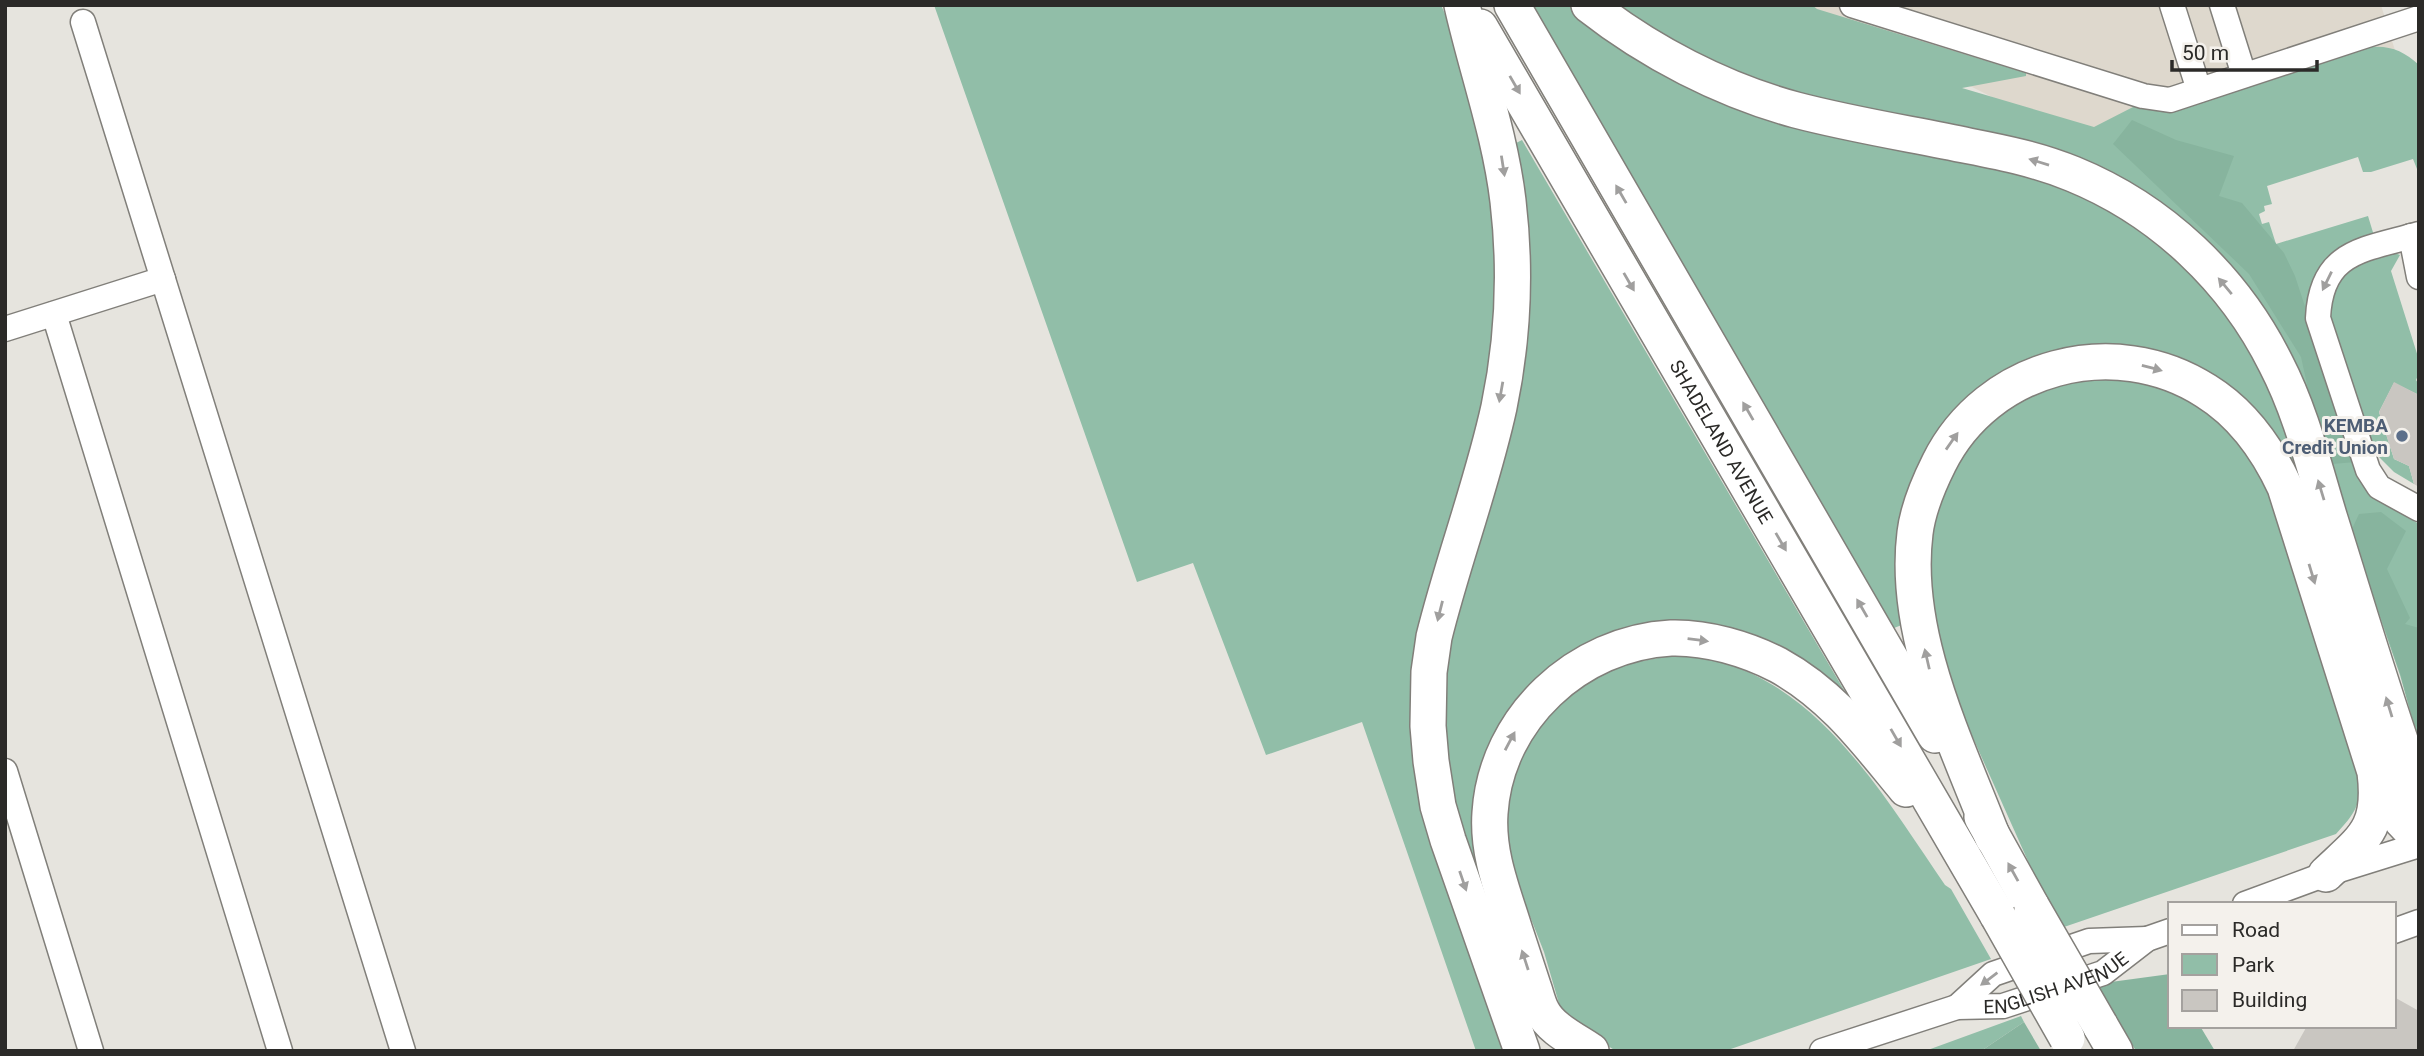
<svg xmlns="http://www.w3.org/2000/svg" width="2424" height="1056" font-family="Roboto,sans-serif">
<rect width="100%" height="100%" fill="#e6e4de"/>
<path fill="#ded8cd" d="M1726,5H2381L2402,73L2122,162L1972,87L1741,14Z"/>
<path fill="#91bea8" d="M934,5H1441L1457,41L1490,153L1499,259L1490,370L1466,474L1423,609L1415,680L1505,1051H1476L1362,722L1266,755L1193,563L1137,582Z
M1530,5H1574L1618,38L2031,166L2173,245L2259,351L2334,575L2278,452L2123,351L1941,432L1907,623L1894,628Z
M1608,5H1812L1817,9L2026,73V76L1962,88L2094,127L2135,106L2155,110H2170L2370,47C2390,45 2404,51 2419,65V174L2413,159L2371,172H2363L2358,157L2267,186L2272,204L2264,206L2265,211L2259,214L2262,224L2269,222L2276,244L2368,216L2375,239L2314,287L2384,503L2419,524V743L2400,675L2360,560L2322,435L2190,233L1858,112L1722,71Z
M1522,140L1848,697L1726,631L1541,681L1483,889L1454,824L1437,706L1479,508L1510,146Z
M2387,250L2400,255L2391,271L2419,360V373L2416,380L2419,385V395L2394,383L2379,412L2394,459L2409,466L2414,484L2394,472L2367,445L2344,380L2326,295L2352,261Z
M2131,376L2191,395L2257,456L2354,757C2361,797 2365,803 2336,834L2064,927L2036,879L1965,720L1945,665L1928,596L1934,509L1949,473L1991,419L2016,402L2064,382Z
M1669,656C1803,654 1879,789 1945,885L1951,889L1991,959L1725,1051H1616L1570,1022L1560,1007L1544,952L1513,873L1503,824L1510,774L1541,717L1604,668Z
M2021,1016L2024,1022L1981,1051H1925Z"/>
<path fill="#87b49e" d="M2132,120L2176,140L2234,156L2219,196L2242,203L2284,253L2295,276L2356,462L2332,464L2310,398L2301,357L2249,274L2113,144Z
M2381,512L2406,531L2387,569L2410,618L2405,624L2419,628V728L2414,725L2401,676L2351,531L2359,514Z
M2170,974V1026H2200L2215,1051H2136L2096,984Z
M2024,1022L2041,1051H1981Z"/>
<path fill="#c9c6c1" d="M2394,382L2419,395V487L2414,484L2409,466L2394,459L2379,412Z
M2394,997L2419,1011V1051H2293L2307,1026H2394Z"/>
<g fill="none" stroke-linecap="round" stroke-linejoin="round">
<defs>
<g id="minor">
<path d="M1852,5L2143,96L2170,100L2419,18"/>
<path d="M2172,5L2199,90"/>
<path d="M2222,5L2244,75"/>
<path d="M83,22L403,1051"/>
<path d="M2419,234C2364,250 2321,250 2318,318L2368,470L2379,487L2419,509"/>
<path d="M2411,236L2419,277"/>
<path d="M54,314L280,1051"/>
<path d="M5,329L163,279"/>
<path d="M5,771L91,1051"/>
<path d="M2245,904L2326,874L2419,845"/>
<path d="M2394,931L2419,922"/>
<path d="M1957,1007L1993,974L2089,941L2147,939"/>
<path id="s1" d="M1822,1051L1957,1007L2003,1006L2103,973L2147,939L2170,931"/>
</g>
<g id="highway">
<path d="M1462,5C1477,71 1500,134 1508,201C1516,269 1513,340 1499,407C1482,485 1453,560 1434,637L1429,672L1428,726L1431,761L1438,806L1448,840L1522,1051"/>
<path d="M1512,5L1935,735"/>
<path d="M1589,5C1649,52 1722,90 1796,110C1853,125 1912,134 1969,146C2005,153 2039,160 2073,174C2161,210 2234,279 2276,364C2301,412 2314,467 2330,519C2359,611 2386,704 2419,795"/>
<path id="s2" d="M1480,27L1998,916"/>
<path d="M2376,776L2402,821L2419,839"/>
<path d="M1982,817L2032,907"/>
<path d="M1993,838C1957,744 1902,636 1915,533C1918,508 1928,485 1939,463C1987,366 2114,332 2206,391C2243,414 2267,448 2285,487L2375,772C2382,829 2364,838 2326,874"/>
<path d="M2100,1025L2115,1051"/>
<path d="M1591,1051C1575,1040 1551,1029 1542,1011C1538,1004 1536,994 1533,986C1527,968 1521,949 1515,931C1503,892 1487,854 1490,813C1496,718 1578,643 1671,638C1707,637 1747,649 1778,665C1833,695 1867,742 1906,789"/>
</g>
</defs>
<use href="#minor" stroke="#817f7a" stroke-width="27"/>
<use href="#highway" stroke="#817f7a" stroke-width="38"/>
<use href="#minor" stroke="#fff" stroke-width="24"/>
<use href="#highway" stroke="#fff" stroke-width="35"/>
<defs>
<path id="highway-bridge" d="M2032,907L2100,1025
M1998,916L2067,1038"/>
</defs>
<use href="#highway-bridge" stroke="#817f7a" stroke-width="38" stroke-linecap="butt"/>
<use href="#highway-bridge" stroke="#fff" stroke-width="35"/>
</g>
<defs><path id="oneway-solid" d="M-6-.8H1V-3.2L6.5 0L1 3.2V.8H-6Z" transform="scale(1.75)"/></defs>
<g fill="#a09f9e">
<use href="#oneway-solid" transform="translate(1515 85) rotate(60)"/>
<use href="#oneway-solid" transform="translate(2039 162) rotate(-163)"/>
<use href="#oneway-solid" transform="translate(1503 166) rotate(81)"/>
<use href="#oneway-solid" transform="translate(1621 194) rotate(-120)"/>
<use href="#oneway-solid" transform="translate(2327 281) rotate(116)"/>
<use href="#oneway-solid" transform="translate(1629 282) rotate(60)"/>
<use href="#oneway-solid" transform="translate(2225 286) rotate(-130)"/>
<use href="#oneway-solid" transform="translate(2152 368) rotate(15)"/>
<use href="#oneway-solid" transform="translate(1501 392) rotate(100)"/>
<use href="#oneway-solid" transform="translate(1748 411) rotate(-120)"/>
<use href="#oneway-solid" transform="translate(1952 441) rotate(-55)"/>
<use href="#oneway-solid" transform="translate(2321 490) rotate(-107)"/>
<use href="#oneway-solid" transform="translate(1781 542) rotate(60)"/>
<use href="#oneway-solid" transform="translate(2312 574) rotate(73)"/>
<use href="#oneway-solid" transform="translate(1862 608) rotate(-120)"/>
<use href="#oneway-solid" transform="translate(1440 611) rotate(104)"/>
<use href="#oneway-solid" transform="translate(1698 640) rotate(7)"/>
<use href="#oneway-solid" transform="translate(1927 659) rotate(-103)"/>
<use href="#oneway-solid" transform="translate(2389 707) rotate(-107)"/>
<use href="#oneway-solid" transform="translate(1896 738) rotate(60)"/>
<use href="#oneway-solid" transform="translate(1510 741) rotate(-62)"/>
<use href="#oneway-solid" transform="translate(2013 872) rotate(-119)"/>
<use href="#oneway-solid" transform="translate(1463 881) rotate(71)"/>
<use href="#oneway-solid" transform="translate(1525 960) rotate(-108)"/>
<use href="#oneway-solid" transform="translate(1989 979) rotate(143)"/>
</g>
<circle fill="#5c6f8a" stroke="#f4f1ec" stroke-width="2.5" cx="2402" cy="436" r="7"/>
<g text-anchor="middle" stroke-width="6" stroke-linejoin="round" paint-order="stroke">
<g font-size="19" font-weight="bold" fill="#4e5e75" stroke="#f4f1ec" text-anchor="end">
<text x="2388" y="432">KEMBA<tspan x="2388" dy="22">Credit Union</tspan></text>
</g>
<g font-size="19" fill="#2b2a28" stroke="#f4f1ec">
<text dy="7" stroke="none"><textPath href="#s2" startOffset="480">SHADELAND AVENUE</textPath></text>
<text dy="7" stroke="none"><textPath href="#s1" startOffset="245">ENGLISH AVENUE</textPath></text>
</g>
</g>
<rect width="2424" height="1056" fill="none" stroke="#2b2a28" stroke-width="14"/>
<rect x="2168" y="902" width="228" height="126" fill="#f4f1ec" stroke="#a4a19e" stroke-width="2"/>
<rect x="2182" y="925" width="35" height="10" fill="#ffffff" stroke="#a4a19e" stroke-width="2"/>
<text x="2232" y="937" font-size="21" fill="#2b2a28">Road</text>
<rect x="2182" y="954" width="35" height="21" fill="#91bea8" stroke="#a4a19e" stroke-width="2"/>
<text x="2232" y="972" font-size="21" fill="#2b2a28">Park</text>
<rect x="2182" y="990" width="35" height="21" fill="#c9c6c1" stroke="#a4a19e" stroke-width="2"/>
<text x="2232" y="1007" font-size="21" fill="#2b2a28">Building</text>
<path d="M2172 60v10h145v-10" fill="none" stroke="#2b2a28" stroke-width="3.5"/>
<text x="2182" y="60" font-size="21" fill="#2b2a28" stroke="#f4f1ec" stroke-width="5" paint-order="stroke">50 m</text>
</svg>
